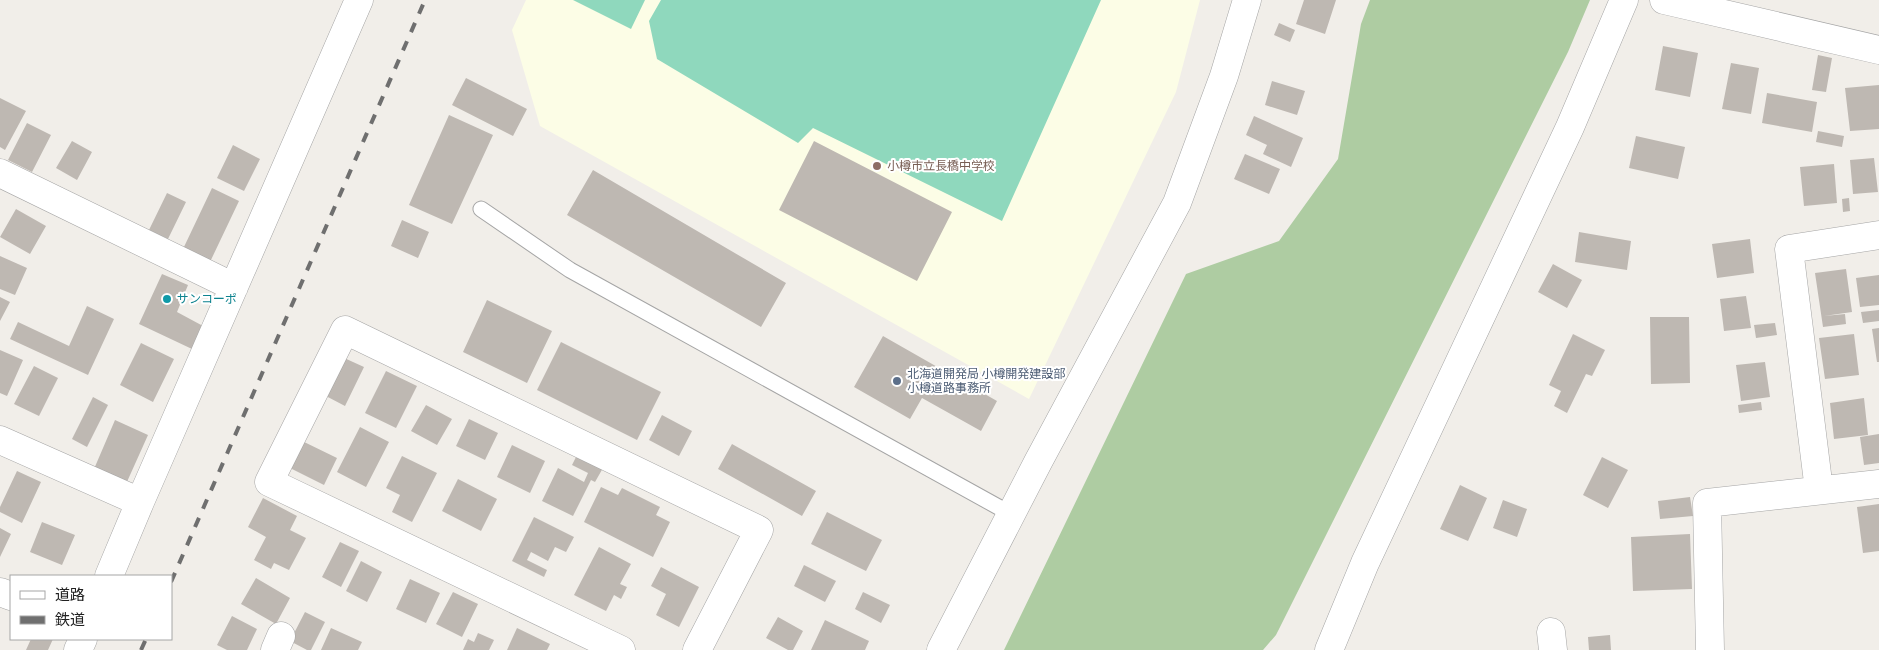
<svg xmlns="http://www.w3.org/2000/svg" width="1879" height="650" font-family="Commissioner,'Noto Sans JP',sans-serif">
<rect width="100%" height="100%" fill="#f1eee9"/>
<path fill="#fcfde6" d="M526,0H1200L1176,92L1029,399L540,126L512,30Z"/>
<path fill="#aecca2" d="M1370,0H1590L1568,52L1276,635L1263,650H1004L1186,274L1279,241L1338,159L1361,24Z"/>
<path fill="#8fd8bd" d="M573,0H645L631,29Z
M661,0H1101L1002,221L813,128L798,143L657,59L649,21Z"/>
<path fill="#beb8b2" d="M1304,0H1336L1325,34L1296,24Z
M1279,23L1295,30L1290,42L1274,35Z
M1663,46L1698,53L1690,97L1655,90Z
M1818,55L1832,58L1826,92L1812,90Z
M1731,63L1759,68L1751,114L1722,109Z
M466,78L527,109L513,136L452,105Z
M1272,81L1305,91L1297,115L1265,105Z
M1879,85V129L1850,131L1845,88Z
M1767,93L1817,102L1812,132L1762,123Z
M0,98L26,111L5,150L0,147Z
M449,115L493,135L452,224L409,205Z
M1254,116L1303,138L1291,167L1263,154L1267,145L1246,135Z
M27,123L51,135L32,172L8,160Z
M1818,131L1844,136L1842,147L1816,142Z
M1636,136L1685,147L1678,179L1629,168Z
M72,141L92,152L77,180L56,168Z
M814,141L952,212L917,281L779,210Z
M233,145L260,159L244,191L217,178Z
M1245,154L1280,169L1269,194L1234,179Z
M1874,158L1878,192L1853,194L1850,160Z
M1834,164L1837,203L1804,206L1800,167Z
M593,170L786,283L761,327L567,215Z
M212,188L239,201L210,262L183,249Z
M167,193L186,202L168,239L149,230Z
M1849,198L1850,211L1843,212L1842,199Z
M16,209L46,226L30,254L0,237Z
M402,220L429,232L418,258L391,246Z
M1579,232L1631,241L1627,270L1575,262Z
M1750,239L1754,273L1717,278L1712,244Z
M0,256L27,268L15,295L0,289Z
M1553,264L1582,280L1567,308L1538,292Z
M1846,269L1852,312L1824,316L1845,314L1846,324L1823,327L1815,273Z
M162,274L188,285L177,312L203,326L192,349L139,324Z
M1879,275V305L1860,307L1856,278Z
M1746,296L1751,328L1724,331L1720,299Z
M0,297L10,302L0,321Z
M487,300L552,331L527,383L463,352Z
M87,306L114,319L88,375L10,339L18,322L69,346Z
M1879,310V321L1863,323L1861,312Z
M1650,317H1689L1690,383L1651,384Z
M1775,323L1777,335L1756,338L1754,325Z
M1879,328V362H1877L1872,329Z
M1573,334L1605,350L1592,376L1586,374L1567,413L1554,406L1561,391L1549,385Z
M1854,334L1859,375L1825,379L1819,338Z
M883,336L997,401L981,431L922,398L910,419L854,387Z
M561,342L661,392L637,440L537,390Z
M141,343L174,359L153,402L120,385Z
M0,350L23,360L7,396L0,393Z
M342,357L364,367L345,406L324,395Z
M1765,362L1770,397L1741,401L1736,365Z
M34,366L58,378L39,416L14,404Z
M386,371L417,386L396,428L365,413Z
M93,397L108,405L87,447L72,439Z
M1864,398L1868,435L1834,439L1830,403Z
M1761,402L1762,410L1739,413L1738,405Z
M426,405L452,419L437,445L411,431Z
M662,415L692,431L679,456L649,440Z
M469,419L498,433L485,460L456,446Z
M115,420L148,435L126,484L94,469Z
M360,427L389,442L366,487L337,472Z
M1879,434V463L1864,465L1860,437Z
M298,439L337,458L324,485L286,466Z
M732,444L816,491L802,516L718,469Z
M512,445L545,461L530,493L497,477Z
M577,455L603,468L595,482L591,480L573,516L542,501L558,468L584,482L588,473L572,465Z
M402,456L437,473L412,522L392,512L400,495L386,488Z
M1602,457L1628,470L1608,508L1583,495Z
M17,471L41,482L22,523L0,512V507Z
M458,479L497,499L481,531L442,511Z
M1460,485L1487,498L1468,541L1440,529Z
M601,487L618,495L622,488L660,507L656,515L670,522L653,557L584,522Z
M1690,497L1693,516L1660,519L1658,501Z
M263,498L297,516L290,530L306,538L289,570L274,563L271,569L254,560L266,537L248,527Z
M1503,500L1527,509L1517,537L1493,528Z
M1879,504V551L1863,553L1857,507Z
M827,512L882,540L866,571L811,544Z
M534,517L574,537L566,552L555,547L548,561L531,552L527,560L547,570L544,577L512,561Z
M42,522L75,535L62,565L30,552Z
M0,528L11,534L0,557Z
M1690,534L1692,589L1633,591L1631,537Z
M340,542L359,551L341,587L322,577Z
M599,547L631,564L620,584L627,587L621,599L614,595L606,611L574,595Z
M361,561L382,572L367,602L346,591Z
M804,565L836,581L825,602L794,586Z
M661,567L699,587L679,627L656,615L666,594L651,586Z
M256,578L290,598L276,624L241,604Z
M410,579L440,593L426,623L396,609Z
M453,592L478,604L462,637L436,624Z
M863,592L890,605L881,623L855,609Z
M305,612L325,622L311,650H307L290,641Z
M232,616L257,629L247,650H227L217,645Z
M778,617L803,631L793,650H788L766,638Z
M825,620L869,641L865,650H811Z
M331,628L362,642L358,650H321Z
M517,628L550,644L547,650H507Z
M478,633L494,640L489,650H463L468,639L474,642Z
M1610,635L1611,650H1589L1588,637Z
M31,639H53L48,650H26Z"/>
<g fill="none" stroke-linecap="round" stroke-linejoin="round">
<defs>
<path id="service" d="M481,209L570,270L1011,514"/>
<path id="minor" d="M1664,0L1879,50
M0,173L234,287
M0,440L140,502
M1819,490L1789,249L1879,235
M109,576L140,502L359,0
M0,592L11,596
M1551,632L1553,650
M78,650L83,639
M275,650L281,636
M621,650L269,482L345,330L759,530L697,650
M1710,650L1707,503L1879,484"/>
<path id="tertiary" d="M941,650L1038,462L1177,203L1224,76L1247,0
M1329,650L1365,563L1570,127L1624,0"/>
</defs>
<use href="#service" stroke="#a5a5a5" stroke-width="17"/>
<use href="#minor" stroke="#a5a5a5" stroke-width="29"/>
<use href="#tertiary" stroke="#a5a5a5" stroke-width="29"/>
<use href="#service" stroke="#fff" stroke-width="15"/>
<use href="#minor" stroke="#fff" stroke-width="28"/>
<use href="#tertiary" stroke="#fff" stroke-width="28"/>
<path stroke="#6f6f6f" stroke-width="4" stroke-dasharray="10 10" stroke-linecap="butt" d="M171,582L425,0
M141,650L146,639"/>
</g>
<circle fill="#8d6e63" stroke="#fff" stroke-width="2" cx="877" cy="166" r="5"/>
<circle fill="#0f9aa8" stroke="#fff" stroke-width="2" cx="167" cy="299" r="5"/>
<circle fill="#5c6f8a" stroke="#fff" stroke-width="2" cx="897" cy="381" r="5"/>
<g text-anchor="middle" stroke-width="4" stroke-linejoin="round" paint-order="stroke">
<g font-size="12" fill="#785e54" stroke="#fff" text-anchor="start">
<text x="887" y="170">小樽市立長橋中学校</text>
</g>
<g font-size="12" fill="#0d838f" stroke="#fff" text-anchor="start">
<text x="177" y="303">サンコーポ</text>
</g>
<g font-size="12" fill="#4e5e75" stroke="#fff" text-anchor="start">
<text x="907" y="378">北海道開発局 小樽開発建設部<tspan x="907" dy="14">小樽道路事務所</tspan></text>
</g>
</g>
<rect x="10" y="575" width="162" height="65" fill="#ffffff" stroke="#a6a6a6"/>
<rect x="20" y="591" width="25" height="8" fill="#ffffff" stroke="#a6a6a6"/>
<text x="55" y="600" font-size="15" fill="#212121">道路</text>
<rect x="20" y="616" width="25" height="8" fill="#6f6f6f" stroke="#a6a6a6"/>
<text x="55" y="625" font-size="15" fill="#212121">鉄道</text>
</svg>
